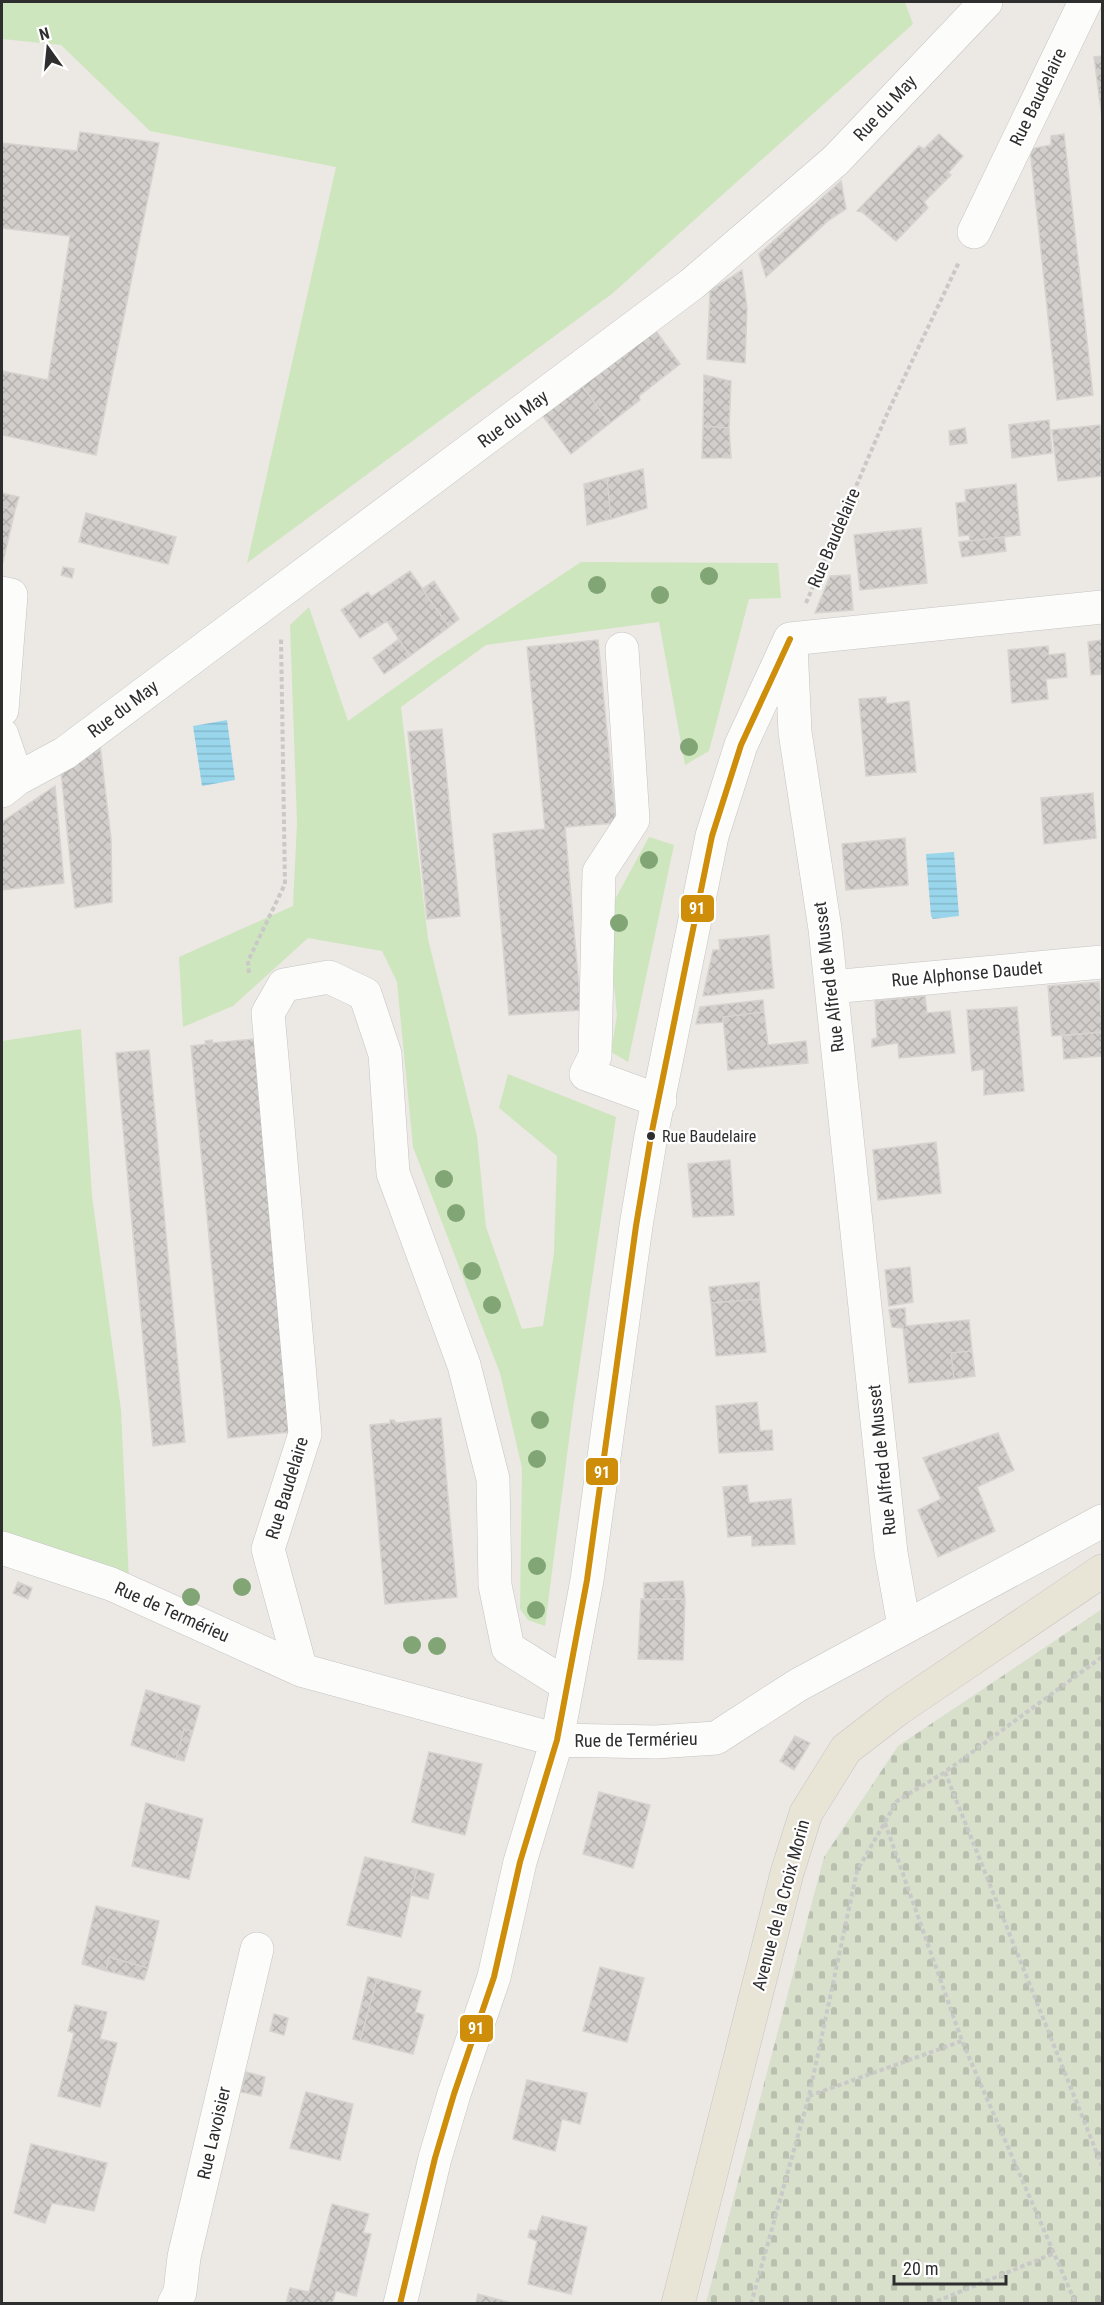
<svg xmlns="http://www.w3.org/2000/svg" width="1104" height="2305" font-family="'Roboto Condensed',sans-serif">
<defs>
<pattern id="cemetery-stones" width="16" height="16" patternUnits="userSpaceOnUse" patternTransform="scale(1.5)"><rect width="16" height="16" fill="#d8e0cc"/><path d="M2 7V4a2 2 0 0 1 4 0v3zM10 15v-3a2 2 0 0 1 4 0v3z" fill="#bac0b0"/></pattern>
<pattern id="water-rules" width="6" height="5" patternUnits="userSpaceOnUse" patternTransform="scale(1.5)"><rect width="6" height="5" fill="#99d6ec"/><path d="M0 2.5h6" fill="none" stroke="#84b8cb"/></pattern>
<pattern id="building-cross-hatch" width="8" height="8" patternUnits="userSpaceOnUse" patternTransform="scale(1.5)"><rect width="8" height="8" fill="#d1cecb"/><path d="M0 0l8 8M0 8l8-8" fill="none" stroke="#b4b1af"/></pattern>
</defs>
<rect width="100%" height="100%" fill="#ece8e4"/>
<path fill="#cee6be" d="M2,2H905L913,24L613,293L247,563L336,167L150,131L61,45L2,39Z
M581,562L778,563L781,598L749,599L709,751L685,765L659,622L486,645L401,707L428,939L477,1136L486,1227L522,1329L543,1326L554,1253L557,1156L499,1108L508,1074L616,1117L573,1409L545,1626L528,1620L520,1609L522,1468L500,1373L413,1147L397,982L382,951L308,938L233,1006L183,1027L179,957L293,906L297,823L290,625L309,607L348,721L435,659Z
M649,837L674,845L628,1062L611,1052L617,1015L607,914Z
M81,1029L92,1196L121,1410L129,1580L2,1534V1041Z"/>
<path fill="url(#cemetery-stones)" d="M1102,1609V2303H706L824,1857L898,1746Z"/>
<path fill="url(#water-rules)" d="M227,720L235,780L202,786L193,726Z
M954,852L959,916L933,919L931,916L926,854Z"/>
<path fill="url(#building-cross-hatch)" stroke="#d7d4d0" stroke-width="1.5" d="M1102,56V118L1094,57Z
M80,132L159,143L96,455L2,435V371L48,380L70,236L2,228V143L77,151Z
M939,134L963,156L948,173L951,175L924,202L928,208L896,241L862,212L857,211L919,146L924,149Z
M1064,134L1093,395L1057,400L1030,149L1051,145V136Z
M841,181L846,209L829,220L766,277L759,254Z
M742,270L747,308L745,363L707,359L710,291Z
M656,331L680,364L639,396L640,400L610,423L582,386Z
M704,375L731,381L729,428L703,426Z
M582,386L610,423L571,454L542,415Z
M1049,420L1052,453L1012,458L1009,425Z
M1100,425L1102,476L1058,481L1052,430Z
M703,426L729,428L731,458H702Z
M965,428L967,443L950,445L949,431Z
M643,469L647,508L611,519L607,478Z
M607,478L611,519L587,525L584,484Z
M1016,484L1020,535L970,541L969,535L959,536L956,503L966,502L965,490Z
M2,493L19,497L15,510L2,507Z
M2,507L15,510L2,566Z
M86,513L176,537L168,564L79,542Z
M921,528L927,583L860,590L854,535Z
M1004,537L1006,551L962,557L959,542Z
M63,567L74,569L72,578L61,575Z
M410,571L449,627L410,656L387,621L360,638L341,610L368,592L371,597Z
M850,575L853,610L815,613L830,576Z
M434,581L459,619L449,627L422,589Z
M399,639L410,656L384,674L373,658Z
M598,640L616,823L565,827L581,1010L509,1015L493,834L545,829L527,647Z
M1102,640V674L1091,675L1088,642Z
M1048,646L1049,655L1065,653L1067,677L1046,679L1048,699L1012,703L1008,650Z
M886,697V704L909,701L916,772L866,776L859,699Z
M442,729L460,916L427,919L408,732Z
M100,745L111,839L112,902L75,908L61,772Z
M55,786L64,883L2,890V822Z
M1093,793L1096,838L1044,844L1041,798Z
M905,838L908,885L846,890L842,844Z
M769,935L774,988L703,996L713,950H720L719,940Z
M1099,982L1102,1032L1052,1036L1048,986Z
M925,996L927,1013L950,1011L955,1053L899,1058L898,1043L872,1047V1039L877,1038L875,1001Z
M763,1000L764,1012L723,1017V1022L696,1024L700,1007Z
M1017,1007L1024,1091L984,1095V1069L972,1071L967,1010Z
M764,1012L768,1045L806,1041L808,1063L728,1070L723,1017Z
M1102,1032V1056L1064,1059L1062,1036Z
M254,1039L290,1432L228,1438L191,1046L206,1044L205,1041L212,1040L213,1043Z
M149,1050L185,1442L153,1446L116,1053Z
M936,1142L941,1193L878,1200L873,1150Z
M730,1160L734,1215L693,1217L688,1164Z
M910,1267L913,1302L889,1306L885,1270Z
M759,1282L760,1299L711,1303L709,1287Z
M760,1299L766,1352L716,1356L711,1303Z
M905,1308L906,1326L969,1320L972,1351L951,1353L954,1379L909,1383L903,1328L892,1327L889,1310Z
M972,1351L975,1376L954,1379L951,1353Z
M757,1402L760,1431L772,1430L773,1450L719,1453L716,1406Z
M441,1418L457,1597L385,1604L370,1425L390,1423V1420H394L396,1423Z
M998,1433L1014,1470L977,1487L995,1531L938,1557L918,1510L941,1499L923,1458Z
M747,1485L749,1503L791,1499L795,1544L752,1546V1535L728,1537L723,1487Z
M683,1581L685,1599L644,1600V1583Z
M18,1582L32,1588L28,1599L13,1593Z
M641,1599H685L683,1660L638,1659Z
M146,1690L200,1706L193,1731L184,1729L176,1759L131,1745Z
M184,1729L193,1731L184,1761L176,1759Z
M795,1736L810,1743L794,1770L780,1761Z
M429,1752L482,1764L465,1835L412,1822Z
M599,1792L650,1805L633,1868L583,1854Z
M146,1803L203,1819L189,1879L132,1866Z
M365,1857L417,1869L401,1937L347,1925Z
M417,1869L434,1874L428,1899L411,1895Z
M96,1906L159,1921L148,1968L109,1957L106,1971L82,1964Z
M109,1957L148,1968L144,1980L106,1971Z
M600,1967L644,1978L627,2042L583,2031Z
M368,1977L377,1979L360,2041L353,2039Z
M377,1979L421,1991L415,2012L424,2015L413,2054L360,2041Z
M75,2005L107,2012L100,2039L117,2043L100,2107L58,2096L74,2033L68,2031Z
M274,2014L288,2018L284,2035L270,2031Z
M246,2072L265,2077L261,2096L241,2092Z
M527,2080L587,2093L580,2124L562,2119L555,2151L513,2139Z
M306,2092L353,2104L340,2160L290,2148Z
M31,2144L107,2163L94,2211L52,2203L45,2223L14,2213Z
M332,2204L369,2214L363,2233L371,2234L356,2296L336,2291L332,2304H286L290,2288L309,2292Z
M542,2216L587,2227L571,2294L528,2284L537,2241L528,2237L530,2230L537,2231Z
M478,2294L515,2304H476Z"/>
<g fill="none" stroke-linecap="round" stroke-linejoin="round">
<defs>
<path id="minor" d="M974,232L1085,2
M2,593L11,595L2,710
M790,639L1102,607
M791,645L795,732L825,929L891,1553L904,1626
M622,649L633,820L599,872L595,1056L586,1074L660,1101
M2,735L17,779
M2,791L17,779L65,753L692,284L836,160L986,2
M831,987L1102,962
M2,1548L111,1584L301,1670L557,1740L656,1742L716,1738L798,1685L1102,1521
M301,1670L268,1549L305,1434L268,1013L284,985L329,977L365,994L385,1054L393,1173L464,1365L493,1479L495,1585L508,1648L567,1685
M174,2304L180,2292L184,2257L257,1949
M400,2304L435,2158L454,2094L494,1977L520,1862L557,1740L587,1580L636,1226L651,1136L712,836L741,745L790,639"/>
<path id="major" d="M678,2304L787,1873L806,1813L846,1749L898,1709L1102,1571"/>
</defs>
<use href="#minor" stroke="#c5c4c5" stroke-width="34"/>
<use href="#major" stroke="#c6c5c4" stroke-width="34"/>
<path stroke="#c9c9c8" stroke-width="4" stroke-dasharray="4.5 3" stroke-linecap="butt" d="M806,603L887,414L959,262
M249,973L248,961L285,884L281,638
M945,1772L1102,2166
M885,1823L962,2041L1076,2304
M809,2096L962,2041
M751,2304L809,2096L857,1871L897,1801L945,1772L1102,1657
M930,2304L1055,2253"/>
<use href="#minor" stroke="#fcfcfb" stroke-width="33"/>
<use href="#major" stroke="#e8e4d6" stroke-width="33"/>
<defs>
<path id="bus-1" d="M400,2304L435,2158L454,2094L494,1977L520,1862L557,1740L587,1580L636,1226L651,1136L712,836L741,745L790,639"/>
</defs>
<use href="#bus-1" stroke="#fff" stroke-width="10"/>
<use href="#bus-1" stroke="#cf8e09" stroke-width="6"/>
</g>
<g fill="#82a575">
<circle cx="709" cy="576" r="9"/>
<circle cx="597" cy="585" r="9"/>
<circle cx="660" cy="595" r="9"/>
<circle cx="689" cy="747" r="9"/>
<circle cx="649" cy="860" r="9"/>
<circle cx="619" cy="923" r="9"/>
<circle cx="444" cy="1179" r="9"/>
<circle cx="456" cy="1213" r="9"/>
<circle cx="472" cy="1271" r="9"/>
<circle cx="492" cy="1305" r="9"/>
<circle cx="540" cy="1420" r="9"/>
<circle cx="537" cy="1459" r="9"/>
<circle cx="537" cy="1566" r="9"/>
<circle cx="242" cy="1587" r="9"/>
<circle cx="191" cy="1597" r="9"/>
<circle cx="536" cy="1610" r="9"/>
<circle cx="412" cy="1645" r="9"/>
<circle cx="437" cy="1646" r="9"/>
</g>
<circle fill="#2e2e2e" stroke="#fff" stroke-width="2" cx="651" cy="1136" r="5"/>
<g text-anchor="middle" stroke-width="4.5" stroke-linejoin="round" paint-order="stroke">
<g font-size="16" fill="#2e2e2e" stroke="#fff" text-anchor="start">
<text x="662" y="1142">Rue Baudelaire</text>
</g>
<g font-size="18" fill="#2e2e2e" stroke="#fff">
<text transform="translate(1038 97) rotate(-64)" y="6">Rue Baudelaire</text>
<text transform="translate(885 108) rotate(-47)" y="6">Rue du May</text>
<text transform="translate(513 419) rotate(-37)" y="6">Rue du May</text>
<text transform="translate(834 538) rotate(-67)" y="6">Rue Baudelaire</text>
<text transform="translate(123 709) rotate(-37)" y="6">Rue du May</text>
<text transform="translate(967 974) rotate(-5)" y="6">Rue Alphonse Daudet</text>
<text transform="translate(829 977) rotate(-97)" y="6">Rue Alfred de Musset</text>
<text transform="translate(882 1460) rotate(-96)" y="6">Rue Alfred de Musset</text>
<text transform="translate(287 1488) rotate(-73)" y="6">Rue Baudelaire</text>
<text transform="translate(172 1612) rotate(24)" y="6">Rue de Termérieu</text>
<text transform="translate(636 1740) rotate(-1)" y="6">Rue de Termérieu</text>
<text transform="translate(781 1905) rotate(-75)" y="6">Avenue de la Croix Morin</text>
<text transform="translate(214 2133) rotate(-77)" y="6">Rue Lavoisier</text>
</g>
</g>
<g stroke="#fff" stroke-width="2">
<rect x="680" y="894" width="35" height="29" rx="6" fill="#cf8e09"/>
<rect x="585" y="1457" width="34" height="29" rx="6" fill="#cf8e09"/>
<rect x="459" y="2014" width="35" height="29" rx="6" fill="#cf8e09"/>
</g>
<g font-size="16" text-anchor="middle" font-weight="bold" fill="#fff">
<text x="697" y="914">91</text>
<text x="602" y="1478">91</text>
<text x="476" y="2034">91</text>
</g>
<rect width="1104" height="2305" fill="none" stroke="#2e2e2e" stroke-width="6"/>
<g transform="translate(48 48) rotate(345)" stroke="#ffffff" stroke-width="4.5" paint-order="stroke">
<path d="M0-4.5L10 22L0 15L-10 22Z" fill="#2e2e2e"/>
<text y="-9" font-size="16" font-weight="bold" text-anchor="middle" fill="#2e2e2e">N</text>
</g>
<path d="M894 2275v9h112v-9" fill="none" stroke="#2e2e2e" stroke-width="3"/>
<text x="903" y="2275" font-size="18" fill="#2e2e2e" stroke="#ffffff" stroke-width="4.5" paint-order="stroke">20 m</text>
</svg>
